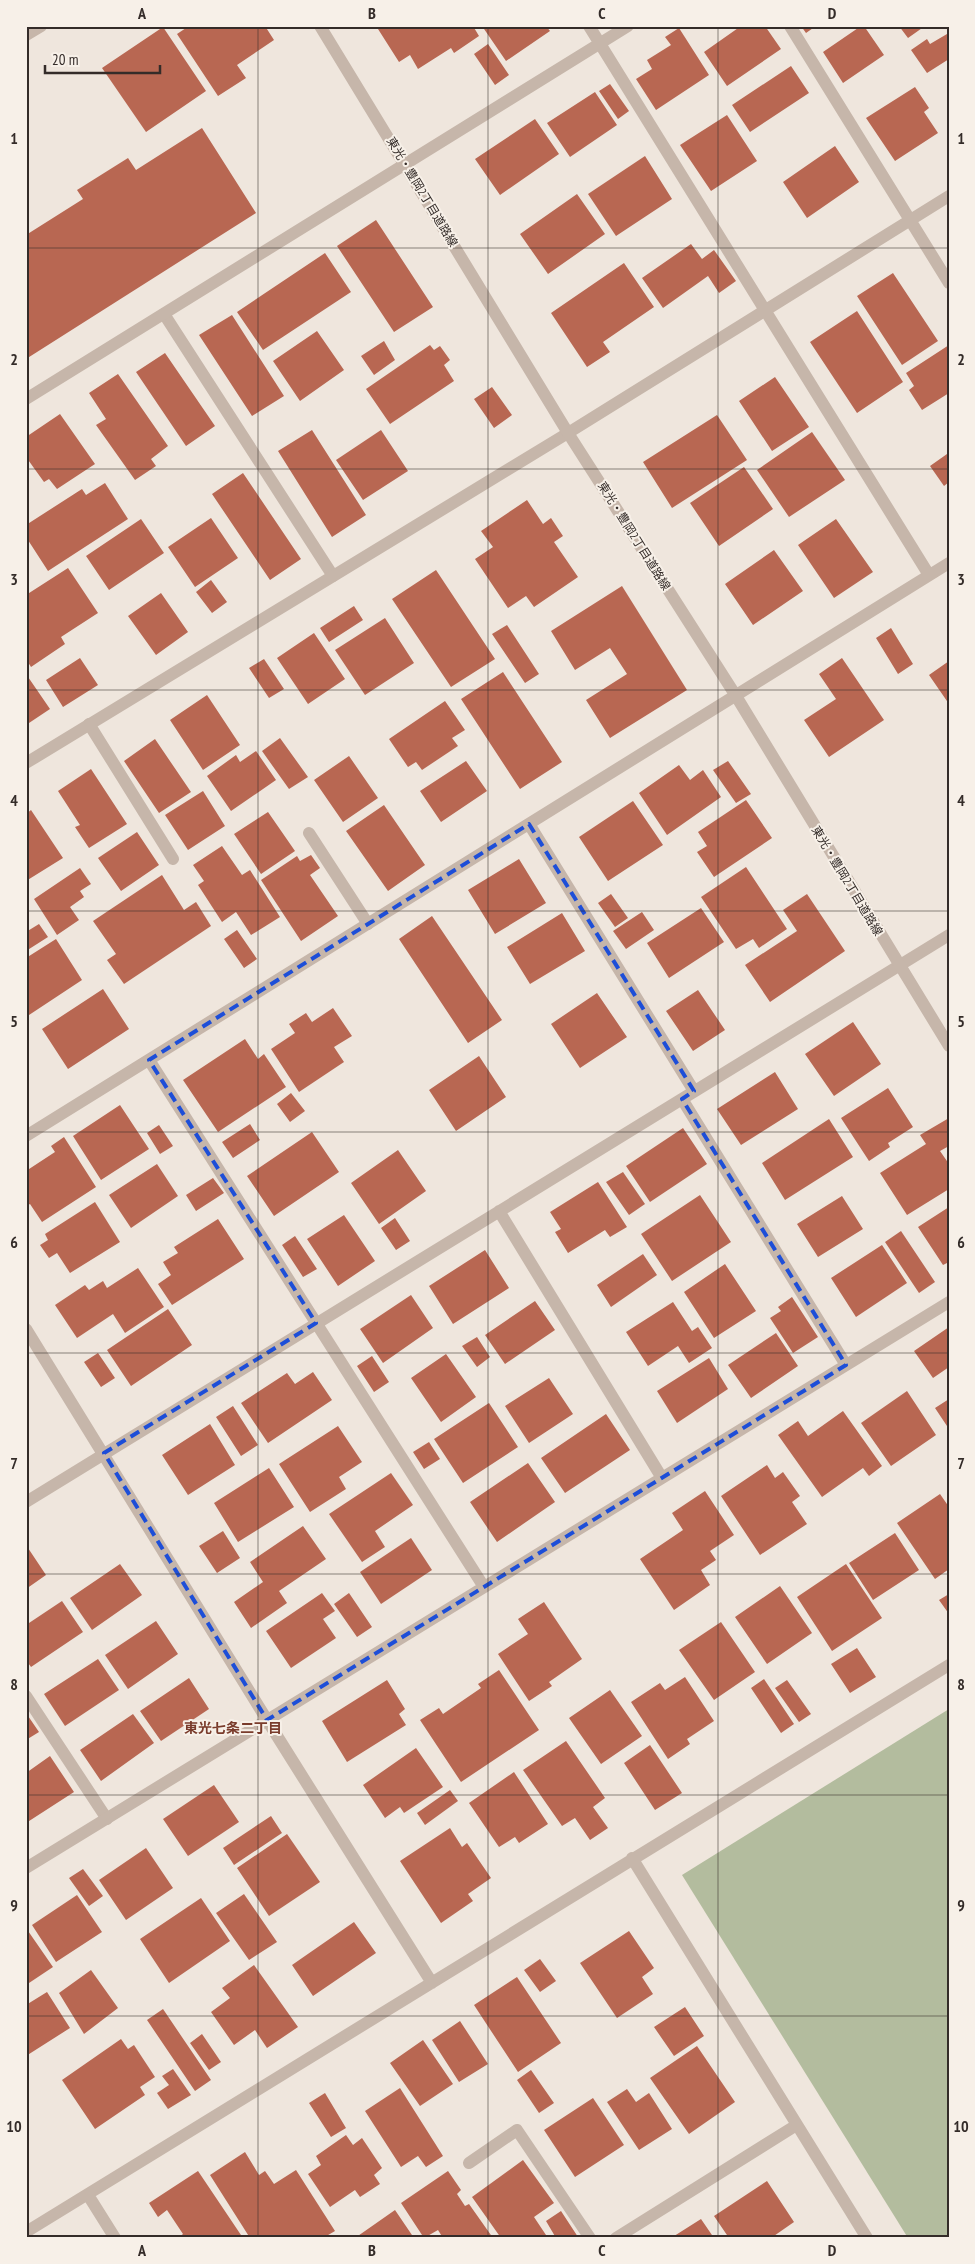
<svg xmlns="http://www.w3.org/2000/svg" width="975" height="2264" font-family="'PT Sans Narrow','Noto Sans JP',sans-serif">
<rect width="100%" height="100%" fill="#efe6dd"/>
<path fill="#b3bc9e" d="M949,1709V2238H908L682,1875Z"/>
<path fill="#b86752" d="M189,26H265L274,40L237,65L246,78L218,96L177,34Z
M382,26H473L479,36L454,53L451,48L418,69L410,55L399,62L378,29Z
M482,26H546L550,31L506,61Z
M741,26H765L781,49L727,86L704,52Z
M801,26H816L806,33Z
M861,26H864L884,55L843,83L823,52Z
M899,26H925L908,38Z
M163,27L206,91L146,132L102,68Z
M679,28L709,75L656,110L636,79L652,69L647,60L671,45L665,37Z
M947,34L949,37V59L927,73L911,50L927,39L930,44Z
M488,44L509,75L495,85L474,54Z
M791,66L809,93L750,132L732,105Z
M610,84L629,111L618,119L599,91Z
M915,87L929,108L924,112L938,133L895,161L866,118Z
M595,92L617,125L570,157L547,123Z
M727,115L757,161L711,191L680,145Z
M535,119L559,154L500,195L475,159Z
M202,128L256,213L26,359V235L83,199L77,190L128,158L136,170Z
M835,146L859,182L807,218L783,182Z
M645,156L672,199L616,236L588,194Z
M577,194L605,234L548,274L520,234Z
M376,220L433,307L394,332L337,246Z
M691,244L702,259L714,250L736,281L719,293L708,276L663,308L642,278Z
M325,253L351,292L263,350L237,312Z
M624,263L654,307L603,342L610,352L587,367L551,313Z
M893,273L938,341L902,365L857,296Z
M857,311L903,382L857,413L810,342Z
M232,315L284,396L252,416L199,335Z
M317,331L344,370L300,401L273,361Z
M384,341L395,360L374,375L361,356Z
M430,345L434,350L440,346L450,360L444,365L454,381L390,424L366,389Z
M949,345V393L922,410L909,390L914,386L906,373Z
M165,353L215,426L186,446L136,372Z
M118,374L168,446L151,459L156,466L135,480L96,425L106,419L89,393Z
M775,377L809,427L772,451L739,401Z
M492,387L512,415L494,428L474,399Z
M60,414L95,464L57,489L49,479L44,482L26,457V437Z
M717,415L747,460L672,508L643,462Z
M312,430L366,515L332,537L278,451Z
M381,430L408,471L363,500L336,460Z
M812,432L845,480L789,517L757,470Z
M947,454L949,482L944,486L930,466Z
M744,467L773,509L719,546L690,503Z
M243,473L301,559L270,580L212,494Z
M105,483L128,519L48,571L26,537V525L82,489L86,495Z
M527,500L543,524L551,518L563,536L554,542L578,577L534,607L526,596L508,608L475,559L493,547L481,531Z
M211,518L238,558L195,587L168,547Z
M141,519L164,553L109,590L86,556Z
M836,519L873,572L834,598L798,545Z
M774,550L803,591L753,625L725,584Z
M68,568L98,613L61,637L65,644L31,667L26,659V595Z
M436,570L495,659L451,687L392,599Z
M211,580L227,602L212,613L196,592Z
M622,586L687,690L610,738L586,700L627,674L610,648L575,670L551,631Z
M161,593L188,632L156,655L128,616Z
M354,606L363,620L329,642L320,628Z
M385,618L414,663L365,695L335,650Z
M507,625L539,674L525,683L492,634Z
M891,628L913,664L898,674L876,638Z
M314,633L345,679L308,704L277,658Z
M80,658L98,685L63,707L46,680Z
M842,658L884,720L829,757L804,720L836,699L819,674Z
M264,659L284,689L269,698L249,668Z
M949,661V704L929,675Z
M503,672L562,762L520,789L461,699Z
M26,674L50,709L26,725Z
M207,695L240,745L203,770L170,720Z
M445,701L465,730L452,738L458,746L422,770L416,762L408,767L389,739Z
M280,738L308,777L289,789L262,751Z
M155,739L191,792L159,813L124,761Z
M256,751L276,780L231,811L207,776L236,755L240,762Z
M349,756L378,798L343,822L314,780Z
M466,761L487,791L441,822L420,791Z
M728,761L751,794L736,803L713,770Z
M679,765L690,780L703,770L721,797L667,835L639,793Z
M91,769L127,824L89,848L75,827L80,825L58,791Z
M203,791L225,826L188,850L165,815Z
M746,800L772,838L714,877L697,852L707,846L698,832Z
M633,801L663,845L608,881L579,837Z
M384,805L425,865L388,891L346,831Z
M31,810L63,858L26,881V814Z
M268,812L295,851L261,874L234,834Z
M137,832L159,865L121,891L98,858Z
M222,846L242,875L250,870L280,917L251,935L236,912L222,922L198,885L204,881L193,865Z
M311,855L320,868L310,875L338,916L301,941L261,880L297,856L300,861Z
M519,859L546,903L495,934L468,890Z
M746,867L787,929L759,948L753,939L736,949L701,897Z
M80,868L91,884L80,891L84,897L70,907L79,920L57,935L34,899Z
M162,875L184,910L196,902L211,926L124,984L107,960L116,954L93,921Z
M611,894L628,918L615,927L598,903Z
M807,894L845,951L770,1002L745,965L797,931L783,910Z
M701,908L724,942L669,978L647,943Z
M642,912L654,930L626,949L613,931Z
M562,913L585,951L530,984L507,947Z
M432,916L502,1020L468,1043L399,939Z
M39,924L48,937L26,951V932Z
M237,930L257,959L244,968L224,939Z
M56,939L82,980L26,1017V958Z
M103,989L129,1029L68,1069L42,1029Z
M698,990L725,1030L693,1051L666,1011Z
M597,993L627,1037L580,1068L551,1024Z
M333,1008L352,1036L334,1047L344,1062L299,1092L271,1049L295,1033L289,1024L306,1013L312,1022Z
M853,1022L881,1064L834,1096L805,1054Z
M245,1039L258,1059L264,1054L286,1087L218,1132L183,1080Z
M479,1056L506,1097L456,1131L429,1090Z
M775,1072L798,1109L741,1145L717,1109Z
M888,1088L913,1127L888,1143L890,1147L869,1161L841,1118Z
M291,1093L305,1111L290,1122L277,1104Z
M120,1105L149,1149L101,1180L73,1136Z
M949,1118V1146L940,1151L949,1164V1189L907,1215L880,1173L926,1144L920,1135Z
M829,1119L853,1157L785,1200L762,1163Z
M250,1124L260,1140L233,1158L222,1142Z
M159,1125L173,1146L160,1154L147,1133Z
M683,1128L707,1164L650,1202L626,1166Z
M312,1132L339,1172L274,1216L247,1176Z
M64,1137L96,1187L42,1222L30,1204L26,1206V1171L55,1152L51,1146Z
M398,1150L426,1191L379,1224L351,1183Z
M157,1164L178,1196L131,1228L109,1195Z
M623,1172L645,1204L629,1215L606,1182Z
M213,1178L224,1193L196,1211L186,1195Z
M598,1182L627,1227L610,1237L605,1230L568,1253L555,1232L561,1229L550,1212Z
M700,1195L731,1242L672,1281L641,1234Z
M842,1196L863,1229L818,1257L797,1224Z
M95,1202L120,1242L70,1273L57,1253L49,1258L40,1245L48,1240L45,1234Z
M949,1207V1262L943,1265L918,1227Z
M344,1215L375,1261L338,1286L307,1239Z
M395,1218L410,1241L396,1250L381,1228Z
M218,1219L244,1259L172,1305L158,1284L171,1275L163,1262L178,1253L174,1247Z
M901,1231L935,1282L919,1293L885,1242Z
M295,1236L317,1269L303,1277L282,1245Z
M882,1245L907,1283L856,1317L831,1278Z
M485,1250L509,1288L453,1324L429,1286Z
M643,1254L657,1275L611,1307L597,1285Z
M725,1264L756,1311L714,1338L684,1292Z
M138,1268L164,1307L125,1333L113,1314L77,1338L55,1305L85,1285L89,1290L103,1281L107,1288Z
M411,1295L433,1328L383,1363L360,1329Z
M792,1297L818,1337L793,1353L770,1318L781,1311L778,1307Z
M535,1301L555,1330L505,1364L485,1335Z
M673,1302L692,1331L698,1327L712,1348L689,1363L678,1346L648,1366L626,1332Z
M168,1309L192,1345L131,1386L107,1350Z
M949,1327V1367L933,1378L914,1351Z
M776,1333L798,1366L751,1398L728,1365Z
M477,1337L490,1357L477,1367L462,1346Z
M98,1353L115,1378L101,1387L84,1362Z
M446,1354L476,1397L441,1422L411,1378Z
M372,1356L389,1382L374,1392L357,1366Z
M709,1358L728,1389L677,1423L657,1391Z
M313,1372L332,1400L268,1443L241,1403L287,1373L295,1384Z
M549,1378L573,1414L529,1443L505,1406Z
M907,1391L936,1435L891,1466L861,1423Z
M949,1399V1429L935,1408Z
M489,1403L518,1447L463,1483L434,1439Z
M233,1406L258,1445L241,1456L216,1417Z
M843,1411L882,1466L869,1476L863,1468L822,1497L778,1435L798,1421L808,1436Z
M606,1414L630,1450L565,1493L541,1458Z
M210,1424L235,1465L188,1495L162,1455Z
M338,1426L362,1462L339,1477L346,1489L310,1512L279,1464Z
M429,1442L440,1459L424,1469L413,1452Z
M528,1463L555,1502L497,1542L470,1502Z
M767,1465L775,1478L783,1472L800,1496L792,1502L807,1524L760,1555L721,1496Z
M269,1468L294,1507L238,1542L214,1503Z
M391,1473L413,1505L375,1531L385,1547L362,1562L329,1514Z
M705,1491L734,1535L710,1551L716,1560L701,1570L710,1585L674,1610L640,1559L683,1530L672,1513Z
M940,1494L949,1507V1569L935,1579L897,1523Z
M303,1526L326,1559L279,1591L287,1603L251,1628L234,1602L263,1582L250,1562Z
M223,1531L240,1558L217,1573L199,1546Z
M895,1533L919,1570L873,1600L849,1563Z
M411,1538L432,1570L381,1604L360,1572Z
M26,1545L46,1575L26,1589Z
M120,1564L142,1595L92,1630L70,1598Z
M846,1564L882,1618L832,1651L797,1597Z
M780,1586L812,1633L767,1664L735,1617Z
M322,1593L335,1611L323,1619L336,1638L291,1668L266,1631Z
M349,1593L372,1627L357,1637L334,1604Z
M949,1594V1614L939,1600Z
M62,1601L83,1632L31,1667L26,1660V1625Z
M544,1602L582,1659L549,1682L552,1686L529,1701L498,1654L528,1634L518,1619Z
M156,1621L178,1654L128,1689L105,1655Z
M721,1622L755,1672L714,1700L679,1650Z
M857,1648L876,1677L850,1693L831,1664Z
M98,1659L119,1690L65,1726L44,1694Z
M499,1670L539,1730L461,1782L420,1720L439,1708L443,1714L481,1688L478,1684Z
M685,1677L714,1721L687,1739L690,1744L668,1759L631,1702L660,1683L665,1690Z
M189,1678L209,1709L161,1741L140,1711Z
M764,1679L794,1724L781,1733L751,1688Z
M387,1680L405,1709L399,1714L406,1725L347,1762L322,1721Z
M787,1680L811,1714L799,1722L775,1688Z
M610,1690L642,1736L601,1764L569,1718Z
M26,1713L39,1732L26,1740Z
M133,1714L154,1743L101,1781L80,1750Z
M566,1741L605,1798L593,1807L608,1828L590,1840L575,1818L562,1826L523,1770Z
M650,1745L682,1793L655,1810L624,1763Z
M416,1748L443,1787L404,1813L400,1807L385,1818L363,1785Z
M50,1756L74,1792L26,1823V1773Z
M514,1772L548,1824L519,1843L515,1837L499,1847L469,1803Z
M214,1785L239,1822L188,1856L163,1819Z
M450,1790L458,1801L425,1825L417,1813Z
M271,1816L282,1833L234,1865L223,1848Z
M450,1828L462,1847L467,1843L491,1878L468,1894L473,1901L441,1923L400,1861Z
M287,1834L320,1882L269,1916L237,1868Z
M146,1848L173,1888L126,1920L99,1880Z
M83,1869L103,1896L89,1906L69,1878Z
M244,1894L277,1942L249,1960L216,1913Z
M77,1895L102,1932L56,1962L32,1925Z
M201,1898L230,1941L169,1983L140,1939Z
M354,1922L376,1953L313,1996L292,1965Z
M26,1928L53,1967L26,1985Z
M629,1931L654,1968L642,1977L653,1994L617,2018L580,1963Z
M540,1959L556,1981L540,1992L524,1970Z
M254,1965L298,2027L267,2048L255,2030L234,2045L211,2012L230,1998L222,1988Z
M91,1970L118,2008L84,2034L59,1993Z
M517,1977L561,2043L518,2072L474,2005Z
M47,1992L70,2028L26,2056V2005Z
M685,2007L704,2036L674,2056L654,2027Z
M163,2009L211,2080L195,2091L147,2020Z
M460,2021L488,2064L459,2082L432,2040Z
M202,2034L221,2062L209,2070L190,2043Z
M121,2039L128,2049L134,2045L155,2077L140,2087L145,2095L95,2129L62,2080Z
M423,2040L453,2084L420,2106L390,2063Z
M697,2046L735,2102L689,2134L650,2078Z
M173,2069L191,2095L168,2109L157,2093L169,2085L162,2076Z
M531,2070L554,2103L539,2113L517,2080Z
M400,2088L443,2156L426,2167L418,2156L401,2167L365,2111Z
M627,2089L636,2102L649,2093L672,2129L639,2150L607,2102Z
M325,2093L346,2128L331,2137L309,2103Z
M593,2098L624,2145L575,2177L544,2130Z
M346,2135L353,2145L362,2138L382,2168L374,2175L380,2184L360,2197L355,2190L330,2207L308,2174L321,2165L316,2156Z
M245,2152L259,2175L265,2171L274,2184L296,2170L335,2231L323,2238H250L210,2175Z
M523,2160L554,2203L534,2217L548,2238H501L472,2197Z
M198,2171L243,2238H178L183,2234L167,2210L158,2217L149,2203Z
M448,2171L461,2190L457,2194L465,2206L469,2204L493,2238H443L438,2230L424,2238L401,2203Z
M767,2181L794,2222L771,2238H729L714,2216Z
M395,2210L414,2238H355Z
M561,2211L578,2237L556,2238L546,2221Z
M701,2219L714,2238H671Z"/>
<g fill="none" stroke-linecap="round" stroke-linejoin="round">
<path stroke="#c6b6aa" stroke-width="12" d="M164,314L333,576
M89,724L173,859
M309,833L368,924
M26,1696L107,1819
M469,2163L517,2130L590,2238"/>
<path stroke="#c6b6aa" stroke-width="12" d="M589,26L929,575
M790,26L949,283
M26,35L41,26
M26,399L628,26
M26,763L568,433L949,196
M529,824L694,1091
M149,1060L484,1587
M682,1099L846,1365
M26,1136L949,563
M499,1211L662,1478
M26,1329L267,1720L432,1983
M26,1502L949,935
M632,1858L867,2238
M26,1868L949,1302
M88,2195L115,2238
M26,2232L949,1665
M616,2238L795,2126"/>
<path stroke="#c6b6aa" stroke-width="12" d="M320,26L568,433L736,696L949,1046"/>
</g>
<path fill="none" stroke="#1d4ed8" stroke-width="4" stroke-dasharray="10 6" stroke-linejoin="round" d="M529,824L694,1091L682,1099L846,1365L267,1720L104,1453L316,1323L149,1060Z"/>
<path fill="none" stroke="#342c29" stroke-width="1" stroke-opacity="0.55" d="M258,26V2238M488,26V2238M718,26V2238M26,248H949M26,469H949M26,690H949M26,911H949M26,1132H949M26,1353H949M26,1574H949M26,1795H949M26,2016H949"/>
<g text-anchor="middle" stroke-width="4" stroke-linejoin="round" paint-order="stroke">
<g font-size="12" fill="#342c29" stroke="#f7f0e8">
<text transform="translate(422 192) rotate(59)" y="4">東光・豊岡2丁目道路線</text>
<text transform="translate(634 536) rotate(58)" y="4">東光・豊岡2丁目道路線</text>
<text transform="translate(847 881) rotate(59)" y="4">東光・豊岡2丁目道路線</text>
</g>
<g font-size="14" font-weight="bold" fill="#793b2b" stroke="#f7f0e8">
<text x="233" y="1733">東光七条二丁目</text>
</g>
</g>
<rect width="975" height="2264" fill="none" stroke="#f7f0e8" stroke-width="55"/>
<path d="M45 65v8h115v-8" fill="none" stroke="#342c29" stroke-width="2.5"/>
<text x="52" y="65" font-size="15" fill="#342c29" stroke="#f7f0e8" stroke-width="4" paint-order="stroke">20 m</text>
<rect x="28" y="28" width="920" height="2208" fill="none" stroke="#342c29" stroke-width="2"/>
<g font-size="16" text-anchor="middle" font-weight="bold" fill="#342c29">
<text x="142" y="19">A</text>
<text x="372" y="19">B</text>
<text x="602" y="19">C</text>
<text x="832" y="19">D</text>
<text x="14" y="144">1</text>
<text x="961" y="144">1</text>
<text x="14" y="365">2</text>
<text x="961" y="365">2</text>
<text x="14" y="585">3</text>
<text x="961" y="585">3</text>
<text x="14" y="806">4</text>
<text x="961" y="806">4</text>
<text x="14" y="1027">5</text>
<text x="961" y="1027">5</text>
<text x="14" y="1248">6</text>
<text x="961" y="1248">6</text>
<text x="14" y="1469">7</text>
<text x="961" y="1469">7</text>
<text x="14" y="1690">8</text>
<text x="961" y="1690">8</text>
<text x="14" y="1911">9</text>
<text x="961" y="1911">9</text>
<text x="14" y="2132">10</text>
<text x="961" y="2132">10</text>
<text x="142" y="2256">A</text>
<text x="372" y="2256">B</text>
<text x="602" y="2256">C</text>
<text x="832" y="2256">D</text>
</g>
</svg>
